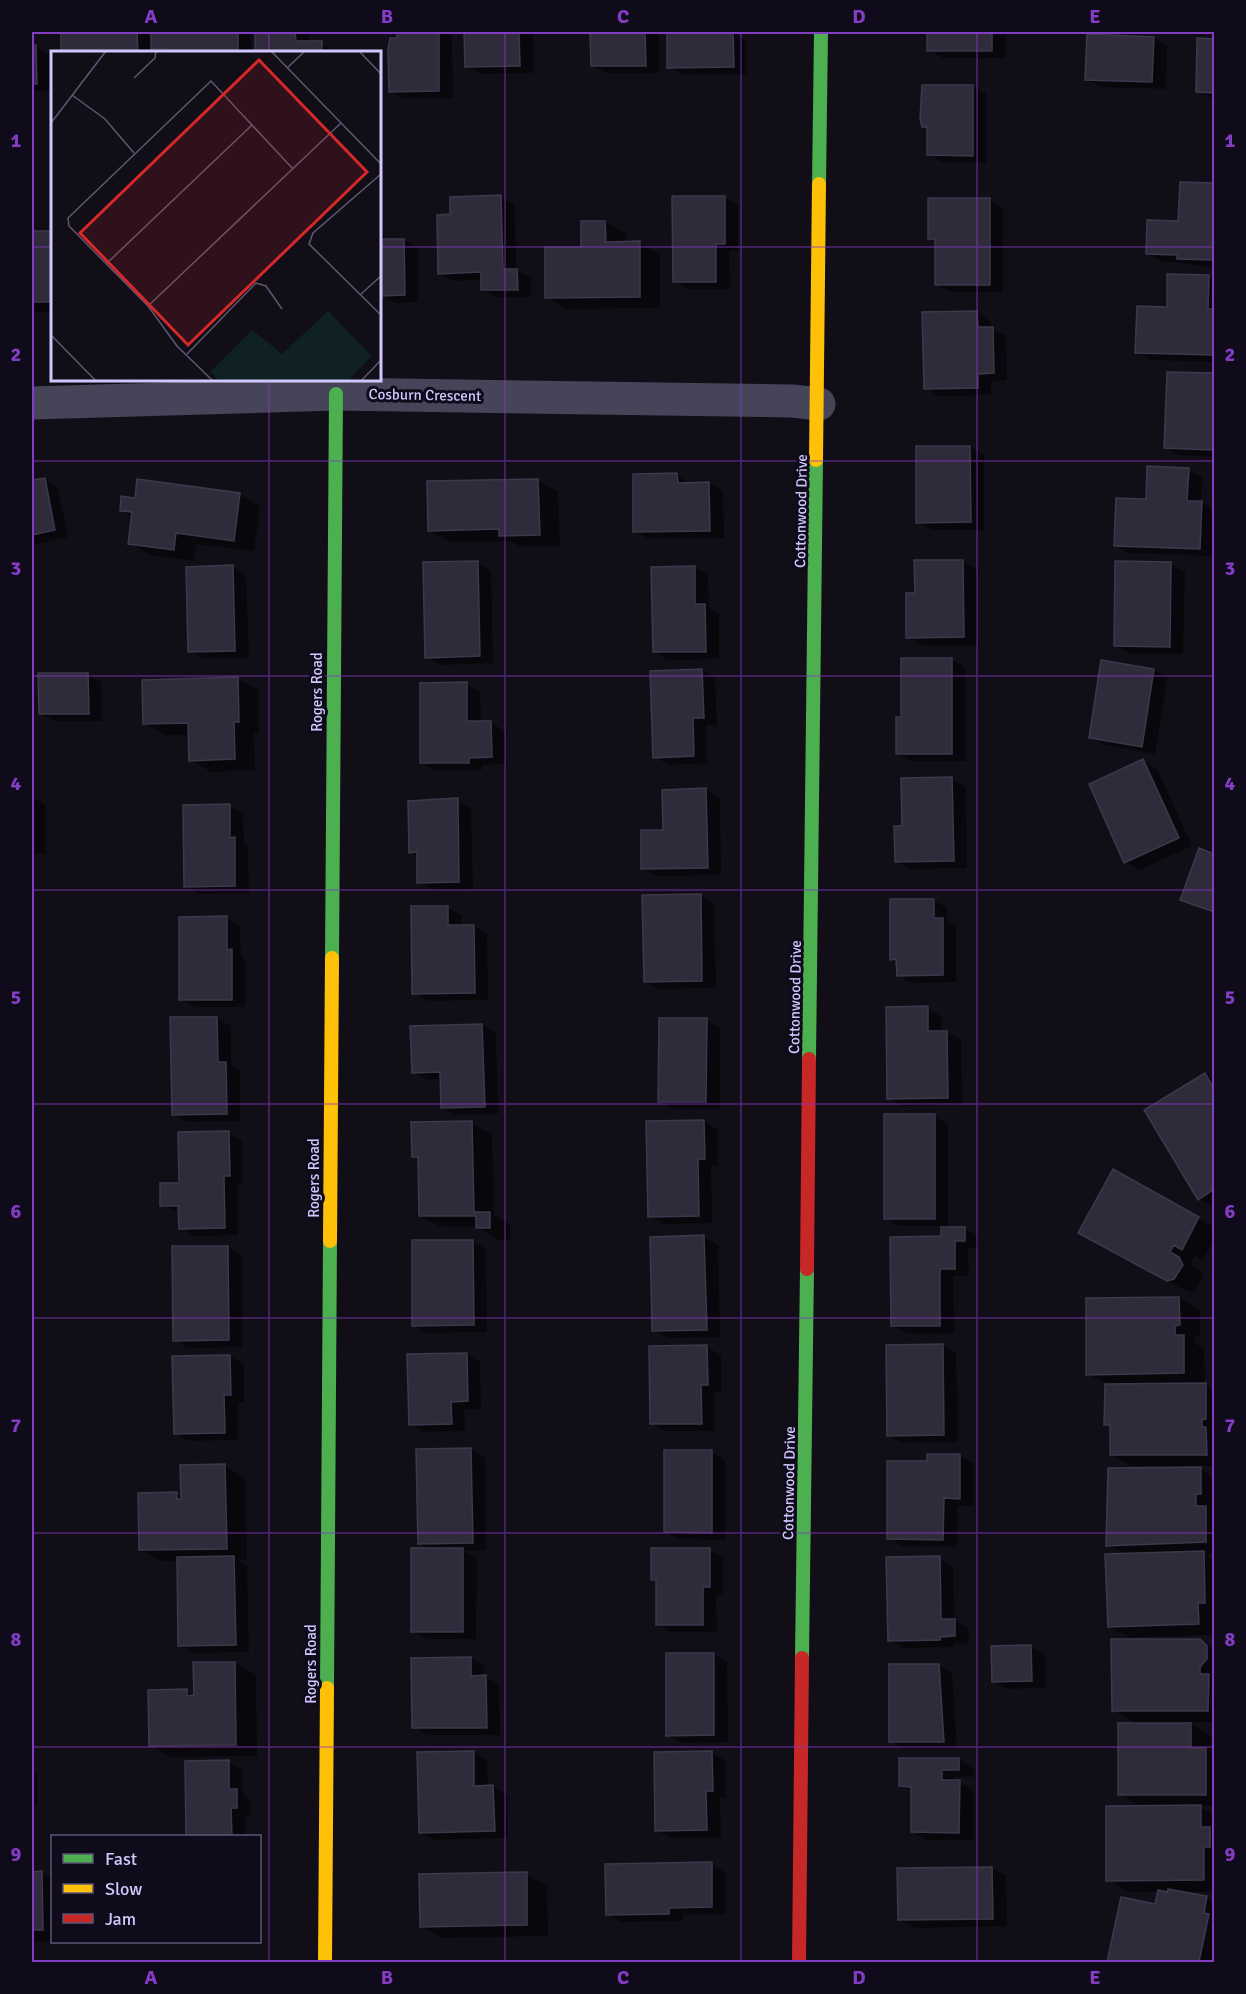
<svg xmlns="http://www.w3.org/2000/svg" width="1246" height="1994" font-family="Signika,sans-serif">
<rect width="100%" height="100%" fill="#110e18"/>
<path fill="#0007" d="M62,32H251V52H160L151,47V52H62Z
M257,32H309V43H321L335,52H257Z
M398,32H452L453,98L404,99L390,91Z
M466,32H533V73L480,74L466,66Z
M592,32H659V73H606L592,65Z
M669,32H732L746,40L747,74L683,75L669,67Z
M929,32H1006L1005,58H943L929,50Z
M1154,38L1167,46L1166,89L1101,87L1087,79Z
M1199,40H1214V99L1197,91Z
M32,46L49,54L50,91H32Z
M972,86L986,94V163L942,162L928,154V129L923,126Z
M1181,184L1214,185V267L1161,261L1147,253L1180,223Z
M501,197L515,205L516,270L531,278V297H496L483,290L482,280L453,281L439,273L452,216Z
M724,197L738,205V251H729L730,289H688L674,281Z
M990,200L1003,208V292H950L936,284L937,242L929,238Z
M605,222L626,234V243H639L660,255V308L567,309L547,297Z
M32,232H52V313L32,311Z
M380,232L384,235V241L404,240L418,248V302L395,303L380,294Z
M1209,277L1214,280V362L1151,360L1137,352L1168,308Z
M977,313L990,321L991,329L1006,336L1007,380L991,381V395L939,396L925,388Z
M1168,373L1214,375V457L1179,455L1165,447Z
M970,447L984,455V530H932L918,522Z
M1188,470L1202,477L1201,502L1214,510V556L1129,553L1115,545Z
M677,475L691,484L709,483L723,491L724,538L649,539L635,531Z
M44,480L58,488L68,537L32,545V482Z
M538,480L558,492L560,546L521,547L510,541L450,542L429,530Z
M239,494L260,506L254,551L196,544L194,561L150,555L130,543L133,517L121,510L136,499Z
M916,562H963L977,570V645H921L908,637L916,594Z
M477,563L491,571L493,663L440,665L427,657Z
M1171,564L1185,572L1183,654L1129,653L1115,645Z
M233,567L246,575L249,658L204,659L190,651Z
M694,567L708,575L709,608L719,614V659L668,660L655,652Z
M951,659L965,667L966,761H911L897,753L903,718Z
M701,670L715,678L717,725H706L707,763L669,765L655,757Z
M1154,670L1167,678L1155,754L1104,745L1090,737Z
M88,675L101,682L102,721H54L40,713Z
M237,679L258,690L259,733H254L255,770L211,772L191,760L190,735H165L144,723Z
M467,684L480,692L481,723H491L505,731V764L482,765V770L436,771L422,763Z
M1143,761L1157,769L1192,846L1139,870L1126,862Z
M952,779L966,787L967,868L910,869L896,861L903,827Z
M706,790L720,798L721,875L657,876L643,868L665,831Z
M32,797L46,805V854H32V870Z
M457,800L471,808L473,889L432,890L419,882L418,856L411,852Z
M230,806L243,814L244,844L248,847L249,893L199,894L185,886Z
M1200,850L1214,855V914L1182,899Z
M700,895L714,903L716,988L659,989L645,982Z
M933,900L947,908V922L956,927V982L912,983L898,975V962L892,959Z
M448,908L462,915V927L474,926L487,934L488,1000L428,1001L414,993Z
M227,918L240,926L241,956L245,959V1007H195L181,999Z
M927,1008L941,1016V1032H947L961,1040L962,1105L902,1106L889,1098Z
M217,1018L231,1026V1066L240,1071V1121L187,1122L173,1114Z
M707,1020L720,1028V1109H673L659,1101Z
M482,1025L496,1033L498,1114L456,1115L442,1107V1079L427,1080L413,1072L412,1027Z
M1205,1075L1214,1080V1207L1199,1199Z
M934,1116L948,1124V1229L964,1228L978,1236V1248H968L969,1276H953L954,1333H906L892,1325L942,1238V1226H899L885,1218Z
M704,1121L717,1129L718,1166H711L712,1223L664,1224L650,1216Z
M472,1123L492,1135L494,1215L510,1225L511,1239L498,1240L477,1227H441L420,1216V1160L413,1156Z
M229,1133L242,1141L243,1183H237L238,1235L194,1236L181,1228L180,1213L162,1205Z
M1114,1171L1214,1227V1239L1203,1260L1195,1256L1190,1265L1200,1271L1203,1277L1195,1291L1189,1292L1101,1245Z
M704,1237L718,1245L720,1337L668,1338L654,1330Z
M473,1241L486,1249L487,1332L427,1333L414,1325Z
M228,1247L242,1255V1347L188,1348L175,1340Z
M1179,1298L1200,1310V1336L1195,1337V1343L1204,1349L1205,1385L1214,1390V1466H1196L1214,1477V1553L1205,1554L1214,1559V1635L1135,1637V1640H1199L1214,1649V1722H1187L1211,1736V1753L1214,1755V1806H1199L1214,1815V1891L1182,1893L1207,1898L1214,1902V1962H1109L1122,1899L1156,1905L1159,1892H1128L1108,1880L1142,1807L1119,1794L1137,1724L1113,1710L1134,1640L1109,1626L1126,1555L1108,1545L1160,1466H1132L1111,1454L1112,1428L1106,1424V1384L1088,1374Z
M943,1345L956,1353L958,1442L902,1443L888,1435Z
M707,1347L721,1355V1392H714L715,1431H665L651,1423L650,1348Z
M466,1354L480,1362L481,1409H464L465,1431L424,1432L410,1424Z
M230,1356L244,1364V1402H238V1440L189,1441L175,1433Z
M471,1450L485,1458L486,1550L464,1551L477,1558L476,1639H426L413,1631L431,1550L419,1543L418,1451Z
M712,1452L725,1460V1540L679,1539L665,1531Z
M928,1455L960,1456L974,1464V1506H957V1547L902,1546L889,1538L928,1463Z
M225,1466L245,1478L247,1560H238L247,1565L249,1652L193,1653L180,1645L178,1561H161L140,1549L177,1494L182,1497Z
M709,1550L723,1558V1594L716,1595L717,1632H671L658,1624V1583L652,1580Z
M939,1558L953,1566L954,1620L968,1628L969,1643L954,1644V1647L903,1648L889,1640Z
M1031,1646L1045,1654V1688L1007,1689L993,1681Z
M714,1654L727,1662L728,1742L682,1743L668,1735Z
M471,1658L484,1666L485,1676L499,1685L500,1735H427L414,1727Z
M235,1663L256,1675L257,1756L171,1757L150,1745L186,1691L195,1696Z
M938,1665L952,1673L957,1749H904L890,1741Z
M473,1752L487,1760L488,1787H493L507,1795L508,1838L434,1840L420,1832Z
M712,1753L726,1761V1798H720L721,1837L670,1838L657,1830Z
M959,1760L973,1768V1777H955L956,1781L973,1789V1840H926L913,1832V1792L901,1786Z
M229,1762L242,1770L243,1795L250,1799V1815H245V1836H187L186,1763Z
M32,1772L37,1775V1806H32Z
M711,1864L725,1872L726,1914L683,1915V1921L621,1922L607,1914Z
M992,1868L1006,1876L1007,1926L913,1928L900,1920Z
M32,1873H41L52,1879V1941L32,1942Z
M526,1874L547,1886L548,1936L442,1938L421,1926Z"/>
<path fill="#2f2b3b" stroke="#3d394c" stroke-width="1.5" d="M61,32H137L138,52H61Z
M151,32H238V52H168V49H151Z
M255,32H295L296,41H322V52H255Z
M397,32H439V91L389,92L388,49L390,38H397Z
M464,32H519L520,66L465,67Z
M590,32H645L646,66H591Z
M667,32H733L734,67L667,68Z
M927,32H992V51H927Z
M1087,34L1154,37L1152,82L1085,80Z
M1197,38L1214,39V93L1196,92Z
M32,45H36L37,84H32Z
M922,85H973V156L927,155V127H922L920,119Z
M1180,182L1214,183V260L1177,259V255L1146,254L1147,220L1178,221Z
M501,195L503,269H517L518,290H481V272L438,274L437,215L450,214V197Z
M672,196H725V244H716V282H673Z
M928,198H990V285H935V239H928Z
M581,221H605L606,242L640,241V297L545,298V247H581Z
M32,231H52V302H32Z
M380,239H404L405,295L380,296Z
M1167,274L1209,275L1208,309H1214V355L1135,353L1137,306L1167,307Z
M977,311L978,327H993L994,373L978,374V388L924,389L922,312Z
M1167,372L1214,373L1213,450L1164,448Z
M916,446H970L971,522L916,523Z
M1147,466L1189,468L1187,501H1202L1200,549L1114,546L1116,498L1146,499Z
M677,473L678,483L709,482L710,531L633,532V474Z
M45,478L55,530L32,535V480Z
M137,479L240,493L234,541L176,533L174,550L128,544L132,512L120,511L121,496L135,498Z
M538,479L540,535L499,536V529L428,531L427,481Z
M914,560H963L964,637L906,638V593H915Z
M478,561L480,656L425,658L423,562Z
M1115,561L1171,562L1170,647L1114,646Z
M233,565L235,651L188,652L186,567Z
M695,566V604H705L706,652H653L651,567Z
M901,658H952V754H896V717H901Z
M1101,660L1154,669L1142,747L1089,738Z
M702,669L704,718H693L694,756L653,758L650,671Z
M38,673H88L89,714H39Z
M238,677L239,722H234L235,759L189,761L188,723L143,724L142,680Z
M467,682V721H491L492,757L469,758V763H420V683Z
M1143,759L1179,838L1124,863L1089,784Z
M952,777L954,861L895,862L894,826H902L901,778Z
M706,788L708,868L641,869V830H663L662,790Z
M458,798L459,882L417,883V852L409,853L408,801Z
M230,804V838L235,837V886L184,887L183,805Z
M1199,848L1214,854V912L1180,900Z
M701,894L702,981L644,982L642,895Z
M890,899H934V918H943V975L897,976L896,959L890,960Z
M411,906H448V925H474L475,993L412,994Z
M227,916V950L232,949V1000H179V917Z
M928,1006V1031H947L948,1098L887,1099L886,1007Z
M170,1017H217L218,1062H226L227,1114L172,1115Z
M659,1018H707L706,1102H658Z
M482,1024L485,1107L441,1108L440,1072L412,1073L410,1026Z
M1205,1073L1214,1089V1189L1198,1200L1144,1110Z
M884,1114H935V1219H884Z
M704,1120L705,1159H698L699,1216L648,1217L646,1121Z
M472,1121L474,1212H490V1228H476V1216H419L418,1157H412L411,1122Z
M229,1131L230,1176H224L225,1228L179,1229L178,1206H160V1183H179L178,1132Z
M1113,1169L1199,1217L1182,1250L1174,1245L1170,1252L1179,1257L1183,1265L1174,1279L1167,1281L1078,1233Z
M941,1227H965V1241H955V1269H940V1326H891L890,1237L941,1236Z
M704,1235L707,1330L652,1331L650,1237Z
M412,1240H473L474,1325L412,1326Z
M172,1246H228L229,1340L173,1341Z
M1179,1297L1180,1325L1175,1326V1335H1184V1373L1086,1375V1298Z
M943,1344L944,1435L887,1436L886,1345Z
M707,1345L708,1385H701L702,1424H650L649,1346Z
M467,1353L468,1401L451,1402L452,1424L409,1425L407,1354Z
M230,1355L231,1395H224L225,1433L174,1434L172,1356Z
M1206,1383V1419L1202,1420V1427H1206L1207,1455H1110V1425H1104L1105,1384Z
M471,1448L473,1543L418,1544L416,1449Z
M664,1450H712V1533L664,1532Z
M927,1454H960V1499L944,1498L943,1540L887,1539V1461H927Z
M225,1464L227,1549L139,1550L138,1493L177,1492V1499H181L180,1465Z
M1201,1467V1494H1196V1506H1206V1542L1106,1546L1108,1468Z
M411,1548H463V1632H411Z
M651,1548H710V1587H703V1625H656V1580H651Z
M1204,1551L1205,1603H1198L1199,1624L1108,1627L1105,1554Z
M234,1556L236,1645L178,1646L177,1557Z
M940,1556L941,1619H955V1636L940,1637V1640L888,1641L886,1557Z
M1111,1639H1200L1207,1646V1659L1200,1667V1674H1209L1208,1711H1112Z
M1031,1645L1032,1681L992,1682L991,1646Z
M666,1653H714V1735L666,1736Z
M471,1657V1676L486,1675L487,1728H412L411,1658Z
M193,1662H235L236,1745L149,1746L148,1690L187,1689V1696L194,1695Z
M889,1664H939L944,1742H889Z
M1118,1723H1191V1748H1206V1795H1118Z
M474,1751V1786L493,1785L495,1831L419,1833L417,1752Z
M712,1751L713,1791H706L707,1830L655,1831L654,1752Z
M899,1758H959V1770H942V1780H960L959,1833L911,1832V1787L899,1786Z
M229,1760V1789H237V1808H231L232,1836H186L185,1761Z
M1201,1805V1827H1210V1847H1204V1880L1106,1881V1806Z
M712,1862V1907L669,1908V1914L606,1915L605,1864Z
M992,1867L993,1919L898,1920L897,1868Z
M42,1871L43,1930H32V1872Z
M527,1872V1925L420,1927L419,1874Z
M1168,1889L1207,1896L1204,1913L1209,1914L1199,1962H1107L1121,1897L1155,1904L1158,1890L1167,1892Z"/>
<g fill="none" stroke-linecap="round" stroke-linejoin="round">
<path stroke="#464459" stroke-width="33" d="M32,403L336,394L792,401L819,404"/>
<path stroke="#4caf50" stroke-width="14" d="M819,184L821,32
M332,958L336,394
M809,1059L816,460
M802,1658L807,1269
M327,1688L330,1241"/>
<path stroke="#ffc107" stroke-width="14" d="M816,460L819,184
M330,1241L332,958
M325,1962L327,1688"/>
<path stroke="#c62828" stroke-width="14" d="M807,1269L809,1059
M799,1962L802,1658"/>
</g>
<path fill="none" stroke="#843cc5" stroke-width="1.5" stroke-opacity="0.55" d="M269,32V52M505,32V1962M741,32V1962M977,32V1962M32,247H52M380,247H1214M269,380V1962M32,461H1214M32,676H1214M32,890H1214M32,1104H1214M32,1318H1214M32,1533H1214M32,1747H1214"/>
<g text-anchor="middle" stroke-width="6" stroke-linejoin="round" paint-order="stroke">
<g font-size="15" fill="#d1c7fd" stroke="#0f0b1b">
<text transform="translate(425 395) rotate(1)" y="5">Cosburn Crescent</text>
<text transform="translate(801 511) rotate(-89)" y="5">Cottonwood Drive</text>
<text transform="translate(317 692) rotate(-90)" y="5">Rogers Road</text>
<text transform="translate(795 997) rotate(-89)" y="5">Cottonwood Drive</text>
<text transform="translate(314 1178) rotate(-90)" y="5">Rogers Road</text>
<text transform="translate(789 1483) rotate(-89)" y="5">Cottonwood Drive</text>
<text transform="translate(311 1664) rotate(-90)" y="5">Rogers Road</text>
</g>
</g>
<g transform="translate(51 51)">
<rect width="330" height="330" fill="#110e18"/>
<path d="M277,260L321,305L297,330H169L159,321L201,279L231,303Z" fill="#0f2123"/>
<path fill="none" stroke="#5e5874" stroke-width="1.5" d="M220,0L330,113M308,0L330,23M236,17L254,0M83,27L104,7L105,0M21,44L54,68L83,102M0,72L55,0M330,123L262,182L258,193L330,264M55,213L201,74M310,243L330,225M97,255L290,72M0,284L45,330M136,303L205,232L215,235L231,258M162,330L126,295L97,255L18,175L17,167L160,30L242,118M310,330L330,309"/>
<path fill="#d62828" fill-opacity="0.15" stroke="#d62828" stroke-width="3" d="M208,9L316,121L137,294L29,182Z"/>
<rect width="330" height="330" fill="none" stroke="#d1c7fd" stroke-width="3"/>
</g>
<rect width="1246" height="1994" fill="none" stroke="#0f0b1b" stroke-width="66"/>
<rect x="51" y="1835" width="210" height="108" fill="#0f0b1b" stroke="#5d5675" stroke-width="1.5"/>
<rect x="63" y="1854" width="30" height="9" fill="#4caf50" stroke="#5d5675" stroke-width="1.5"/>
<text x="105" y="1865" font-size="18" fill="#d1c7fd">Fast</text>
<rect x="63" y="1884" width="30" height="9" fill="#ffc107" stroke="#5d5675" stroke-width="1.5"/>
<text x="105" y="1895" font-size="18" fill="#d1c7fd">Slow</text>
<rect x="63" y="1914" width="30" height="9" fill="#c62828" stroke="#5d5675" stroke-width="1.5"/>
<text x="105" y="1925" font-size="18" fill="#d1c7fd">Jam</text>
<rect x="33" y="33" width="1180" height="1928" fill="none" stroke="#843cc5" stroke-width="2"/>
<g font-size="20" text-anchor="middle" font-weight="bold" fill="#843cc5">
<text x="151" y="23">A</text>
<text x="387" y="23">B</text>
<text x="623" y="23">C</text>
<text x="859" y="23">D</text>
<text x="1095" y="23">E</text>
<text x="16" y="147">1</text>
<text x="1230" y="147">1</text>
<text x="16" y="361">2</text>
<text x="1230" y="361">2</text>
<text x="16" y="575">3</text>
<text x="1230" y="575">3</text>
<text x="16" y="790">4</text>
<text x="1230" y="790">4</text>
<text x="16" y="1004">5</text>
<text x="1230" y="1004">5</text>
<text x="16" y="1218">6</text>
<text x="1230" y="1218">6</text>
<text x="16" y="1432">7</text>
<text x="1230" y="1432">7</text>
<text x="16" y="1646">8</text>
<text x="1230" y="1646">8</text>
<text x="16" y="1861">9</text>
<text x="1230" y="1861">9</text>
<text x="151" y="1984">A</text>
<text x="387" y="1984">B</text>
<text x="623" y="1984">C</text>
<text x="859" y="1984">D</text>
<text x="1095" y="1984">E</text>
</g>
</svg>
